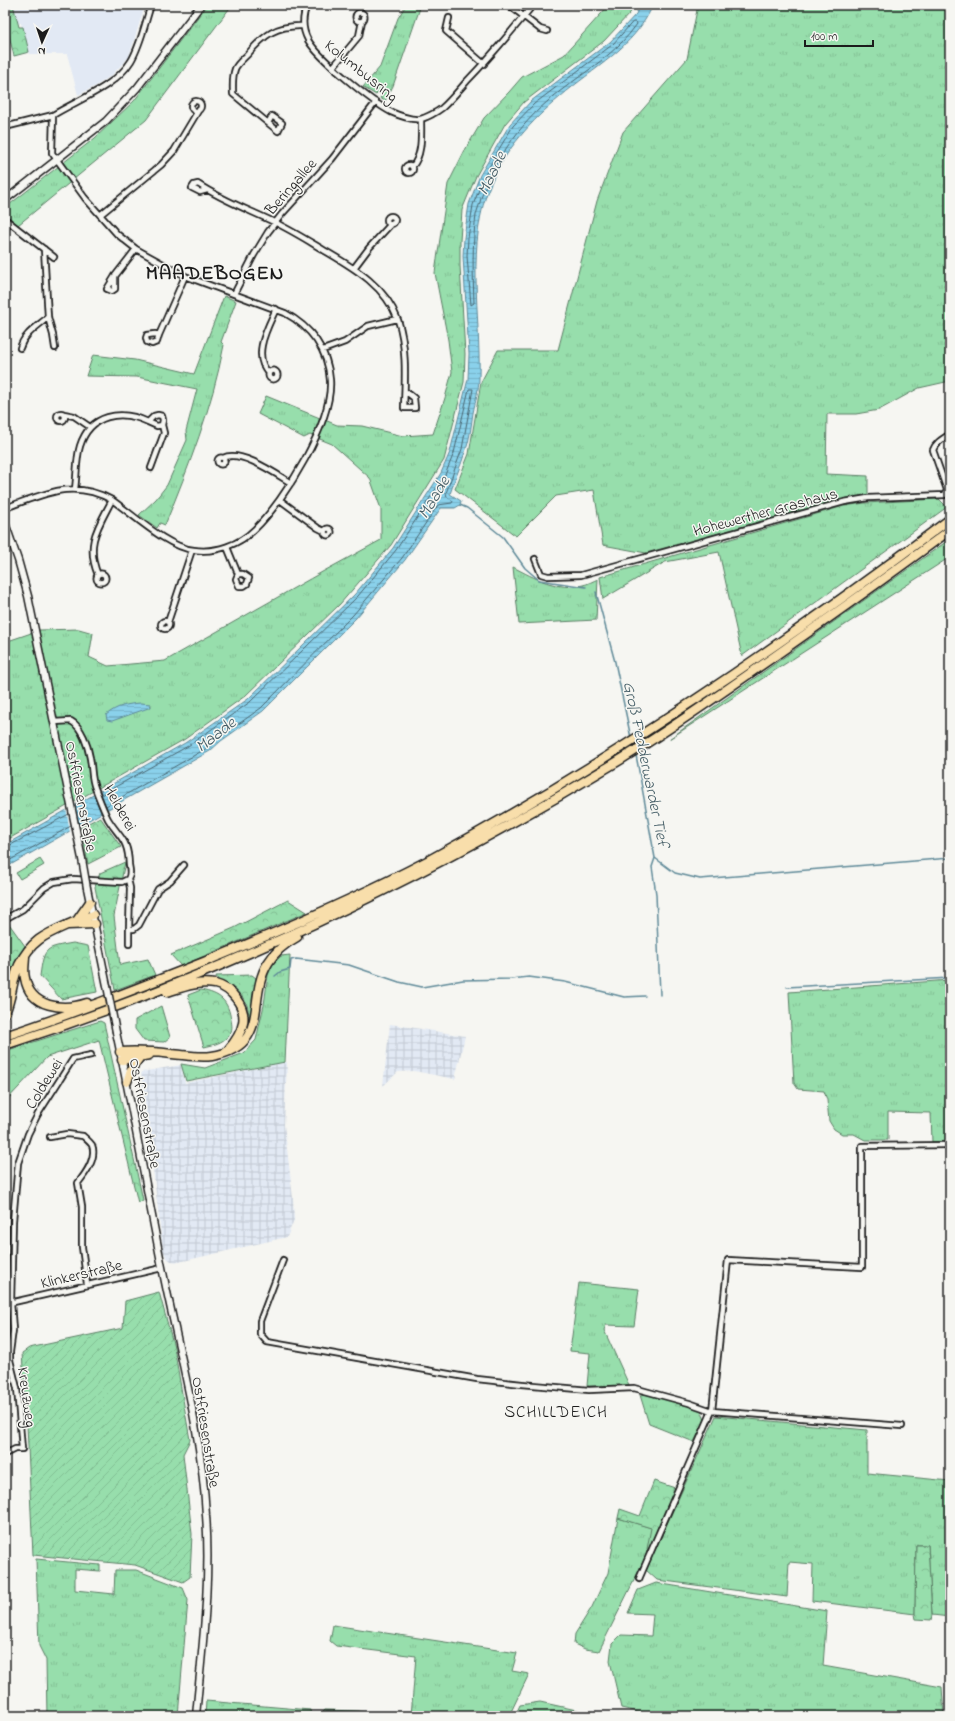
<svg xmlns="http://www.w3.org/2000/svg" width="955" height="1721" font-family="'Indie Flower',sans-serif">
<defs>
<pattern id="industrial-grid" width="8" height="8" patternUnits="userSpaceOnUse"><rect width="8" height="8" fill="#e2e9f4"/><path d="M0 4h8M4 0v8" fill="none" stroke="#c1c7d1"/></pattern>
<pattern id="grass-tufts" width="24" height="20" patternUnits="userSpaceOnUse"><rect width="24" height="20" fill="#97deac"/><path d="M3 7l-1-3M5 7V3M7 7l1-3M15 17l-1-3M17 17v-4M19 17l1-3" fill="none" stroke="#82be93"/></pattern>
<pattern id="forest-crowns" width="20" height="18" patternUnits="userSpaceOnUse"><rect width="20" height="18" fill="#97deac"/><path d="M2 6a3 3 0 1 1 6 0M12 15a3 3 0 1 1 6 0" fill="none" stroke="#82be93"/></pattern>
<pattern id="garden-furrows" width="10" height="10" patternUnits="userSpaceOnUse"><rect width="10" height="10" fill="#97deac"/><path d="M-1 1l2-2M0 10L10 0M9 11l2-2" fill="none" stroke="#82be93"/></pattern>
<pattern id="water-rules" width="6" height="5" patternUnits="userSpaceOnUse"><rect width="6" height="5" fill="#8ad1eb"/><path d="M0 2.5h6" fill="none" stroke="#76b3c9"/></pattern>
</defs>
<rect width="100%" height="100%" fill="#f6f6f2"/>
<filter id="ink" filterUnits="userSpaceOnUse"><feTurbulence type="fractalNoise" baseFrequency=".025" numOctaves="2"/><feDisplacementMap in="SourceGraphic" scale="8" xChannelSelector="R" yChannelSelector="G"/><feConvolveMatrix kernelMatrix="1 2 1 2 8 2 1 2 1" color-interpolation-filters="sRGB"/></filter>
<g filter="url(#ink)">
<path fill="#e2e9f4" d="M5,5H145L129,57L112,75L96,86L78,95L67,54H29L21,23L5,27Z"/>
<path fill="url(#industrial-grid)" d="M390,1024L465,1036L455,1079L414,1071L398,1072L383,1086Z
M287,1062L284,1125L293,1198L294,1220L287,1237L179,1262L171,1261L166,1257L163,1250L141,1072L181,1065L185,1083Z"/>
<path fill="url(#grass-tufts)" stroke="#5a7d64" d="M207,5H232L146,120L18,225L5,214V208L95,138L134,101Z
M406,5H421L393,86L385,101L380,98L382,95L378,92L376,95L363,87L380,67L398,18Z
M609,5H635L630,13L604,41L524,102L505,124L476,176L462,210L460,241V266L465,354L464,382L444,460L391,545L340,604L245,696L185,739L5,841V642L40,630L79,629L93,633L89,657L108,666L165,661L324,571L381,540V509L370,478L332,444L310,435L304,438L258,414L266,396L337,425L362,426L403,436L433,434L445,398L452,372L448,340L435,273L448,184L465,150L484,118L509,92L522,77L564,55Z
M698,5H950V381L919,388L879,410L856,414H827L826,474L868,476V497L838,500L646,553L603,545L594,490L556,496L516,536L455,489L469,454L481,382L498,350H558L597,201L623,132L687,59Z
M224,296L236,301L221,342L224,345C212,408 189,466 165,525L160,523L157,528L139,515L156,499L167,485L187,440L186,431L197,389L137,377L86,376L93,355L135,360L194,374Z
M939,499L947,507L742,656L719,552L665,562L603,599L600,577L844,506L865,503Z
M950,539V557L669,739Z
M513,567C534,578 558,591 583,585C588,584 593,581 598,579L596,620L519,624Z
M290,955L285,1062L186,1081L181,1064L205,1068L244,1053L256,1040L264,1005L268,975L273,964L281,956Z
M950,980V1141L932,1142L931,1113L888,1112V1140H865L854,1134H842L834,1129L829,1121L827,1100L824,1091L798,1089L794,1083L789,992Z
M579,1283L639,1289L634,1326L606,1325L604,1330L629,1385L587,1386L590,1353L570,1351Z
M645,1394L700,1408L705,1420L694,1442L649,1424L640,1395Z
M716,1416L867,1430V1473L950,1481V1617L932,1615L928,1545H916L915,1614L812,1601L813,1564L789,1562L787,1597L657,1580L646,1570Z
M618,1518L652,1528L646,1556L599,1651L585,1649L574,1644L575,1634L592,1607L608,1573Z
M36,1559L100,1565V1571L75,1569V1590L114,1594L115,1570H136L183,1588L188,1600L178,1716H47L46,1660L39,1646Z
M656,1583L827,1611L823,1666L942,1687L944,1716H657L621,1708L610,1661L612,1644L621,1635L651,1636L653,1614L628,1613L638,1590Z
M333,1625L517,1653L512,1671L529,1674L509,1716H411L416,1656L336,1646L330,1641Z
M206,1701L310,1710L311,1716H205Z
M540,1702L604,1716H515L520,1705Z
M325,1710L357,1711L388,1716H319Z"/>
<path fill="url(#forest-crowns)" stroke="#5a7d64" d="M5,5H13L19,27H23L29,52L14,56L5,20Z
M100,817L121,847L88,864L81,827Z
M125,862L114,916L120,965L148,959L155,975L115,990L95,887L100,873Z
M288,900L307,912L181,966L171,955L234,928Z
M7,921L25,946L18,959L5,992V923Z
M73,943L88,946L97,992L61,999L40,976C44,946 46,948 73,943Z
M252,975L256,978L252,1019L249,1018C249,997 235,988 218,980L216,976Z
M201,990C220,994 228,1000 231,1020C232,1025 233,1030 229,1035C223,1043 213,1045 204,1047L188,995Z
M161,1006L170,1037L164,1042L144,1041L135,1029V1020Z
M100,1021L104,1023L143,1200L138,1203L99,1040L47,1057L5,1102V1051Z
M654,1481L675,1488L650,1550L647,1549L651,1528L618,1518L620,1509L640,1516Z
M916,1545H928L932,1615L931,1620L916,1619L915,1614Z"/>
<path fill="#97deac" stroke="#5a7d64" d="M40,859L44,865L20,879L16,873Z"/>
<path fill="url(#garden-furrows)" stroke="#5a7d64" d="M159,1292L174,1347L190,1440L183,1454L192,1534L190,1577L183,1582L135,1565L33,1555L27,1425L22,1353L29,1348L123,1328L125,1301Z"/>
<path fill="url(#water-rules)" stroke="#5e8998" d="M640,5H653C634,48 593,68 560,97C531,121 506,149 491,183C465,241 481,316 479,378C479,389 475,402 473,413C471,426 470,440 465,452C461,466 454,480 450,494L461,501L460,505L455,508H441L405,560L356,618L263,711L221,741L210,751L5,868V845L185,743L248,699L355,594L393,548L441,473L450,452L468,379L469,354L463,256L464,238L469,204L480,175L510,124L531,101L610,42L636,14Z
M141,703L150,704L151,707L112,721L107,720L106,715C117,706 127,704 141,703Z"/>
<path fill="#f6f6f2" d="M75,803L80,827L70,833L66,808Z"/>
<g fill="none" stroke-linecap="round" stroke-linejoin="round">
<path stroke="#48646f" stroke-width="1" d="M633,22H636L637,24C617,53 586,71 559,92C524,119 496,156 481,198C480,204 477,210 476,215C472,245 473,274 474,303L471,305L467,256L468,238L473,205L484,177L496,154L513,126L534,104L612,45Z
M101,795L188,746L250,702L358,596L396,550L445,475L454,453L469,389H473L462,449L446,493L447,497L453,501L452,503L438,505L402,558L353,615L261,708L219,738L207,748L106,806
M5,848L69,814
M5,863L71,826"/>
<path stroke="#5e8998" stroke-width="1.5" d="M460,505L467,508L503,537L525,568L539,580L586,587
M596,592L615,662L631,738
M636,755L655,858L675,873L700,879L950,858
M655,858L652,867L656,894L660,995
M275,976L280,972L290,969L291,960L296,959L349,965L399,982L422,987L463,980L511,979L529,977L565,982L624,997L645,996
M787,987L950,978
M5,1108L7,1105"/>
<defs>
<path id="minor" d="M307,5C302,17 302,29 308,40C318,58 372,102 391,112C400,116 411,120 420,119C426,118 437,112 442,108C451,100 459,90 467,81C490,57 512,31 533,5
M509,5L540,29L547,31
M355.5 17a4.5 4.5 0 1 1 9 0a4.5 4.5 0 1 1-9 0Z
M449,18L446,31L484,64
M333,67L359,36L362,21
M191 106a5 5 0 1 1 10 0a5 5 0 1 1-10 0Z
M272,116L282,123L278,131L268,123Z
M268,123L233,94C233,86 232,77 235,69C237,64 243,59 247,55C264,35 276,25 303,26
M5,127L53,115
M405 169a4 4 0 1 1 8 0a4 4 0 1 1-8 0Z
M412,167C423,155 421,134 421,119
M207,190L200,192L192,188L194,185L198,184C222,200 249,210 274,222C293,231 310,242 327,252C356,269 386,287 398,320C407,347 405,379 404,408H415L414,398L405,391
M100,215L161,165L174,151L198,111
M387 220a4 4 0 1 1 8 0a4 4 0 1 1-8 0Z
M5,219L54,257
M44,249L48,317L53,335L55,348
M354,268L369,248L391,224
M115,276V289L112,291L107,289Z
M115,276L136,249
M234,294L254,255L268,232L282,214L332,159L376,102
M155,334L159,335L157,342L152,344L147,342L146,338L147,335Z
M159,335L185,276
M20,348C24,334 37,327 48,317
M323,350L345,342L368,326L397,319
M268.5 375a4.5 4.5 0 1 1 9 0a4.5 4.5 0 1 1-9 0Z
M269,373C251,356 268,327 276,309
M57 417a4 4 0 1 1 8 0a4 4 0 1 1-8 0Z
M64,414L74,416L90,427
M158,415L162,416L163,420L162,425L157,426L148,422L154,416Z
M217.5 461a3.5 3.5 0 1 1 7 0a3.5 3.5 0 1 1-7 0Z
M223,458C241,449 276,474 291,483
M151,468L164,433L162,425
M75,489C77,475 76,459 80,446C90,414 121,409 148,422
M280,500L318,528L324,531
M5,508C43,495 72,478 112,500C135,516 167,547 194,550C216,553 239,545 255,529C285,500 333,422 330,380C328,350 311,327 285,313L185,276L136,249L117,234L85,198L52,153L53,115C79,99 115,87 131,61C141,44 145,23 151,5
M324.5 532a3.5 3.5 0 1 1 7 0a3.5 3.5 0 1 1-7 0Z
M227,547L238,574L236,579L239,586H244L247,584L249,578L243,574H238
M535,559L541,574L548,576L581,575L844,502L868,498L945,495L947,490L933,450C936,442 943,439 950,434
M96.5 578a4.5 4.5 0 1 1 9 0a4.5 4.5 0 1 1-9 0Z
M98,575C85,544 98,527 112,500
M161 625a4 4 0 1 1 8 0a4 4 0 1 1-8 0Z
M168,622L192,550
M128,879L130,888L129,929H134L139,925L158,889L170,881L184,865
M5,919L23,909L44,888L54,882L73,879L122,882L128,879C131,875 130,870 129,865C128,838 120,839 108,819C103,809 99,798 95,788C91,778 92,768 90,758C88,746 82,727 71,721L54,722
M129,944V929
M50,1137L67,1134L83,1136C85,1138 90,1142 92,1145C97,1158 86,1173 78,1183L82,1207V1247L87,1284
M283,1260L260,1321V1334L267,1342L477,1379L522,1384L589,1390L634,1388L689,1403L712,1411L902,1426
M5,1304L162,1268
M5,1454L15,1449H22L17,1388L10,1360V1352L13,1330L11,1302L13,1221L18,1163L28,1134L38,1114L73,1059L91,1055
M639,1579L712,1411L728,1260L862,1267V1146L950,1145"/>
<path id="secondary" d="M5,200L106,121L137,88L201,5
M5,523L18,560L28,596L82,859
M87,888L107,986
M116,1032C134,1115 148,1199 165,1282C181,1359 202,1436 206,1515C211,1582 202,1649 196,1716"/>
<path id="motorway" d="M78,919L90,902
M68,925L95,924
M25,956C25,963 23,971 25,978C30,1008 63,1011 87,1003
M167,992C183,987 199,981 215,984C232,988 246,1007 243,1023C241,1034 235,1042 228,1050
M5,1013C12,998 12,980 19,965C31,941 44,935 67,925C77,920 82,918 93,915
M5,1036C78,1012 148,984 219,956C289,927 360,896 427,861C611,762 783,644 950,519
M5,1045C221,976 426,878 620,760C671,729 720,694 769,660C830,617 890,575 950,530
M120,1052C137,1051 155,1052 172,1054C185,1055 199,1058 212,1056C272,1046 246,998 268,963C275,951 286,943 297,937
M122,1060L149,1055
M127,1082L132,1068L140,1057"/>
</defs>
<use href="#minor" stroke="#1c1c1c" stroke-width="8"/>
<use href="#secondary" stroke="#1c1c1c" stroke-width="9"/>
<use href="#motorway" stroke="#1c1c1c" stroke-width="11"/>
<use href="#minor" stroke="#f6f6f2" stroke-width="4.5"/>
<use href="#secondary" stroke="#f6f6f2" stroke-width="6"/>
<use href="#motorway" stroke="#f8deab" stroke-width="8"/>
<defs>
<path id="secondary-bridge" d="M82,859L87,888
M107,986L116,1032"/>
</defs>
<use href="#secondary-bridge" stroke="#1c1c1c" stroke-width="9" stroke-linecap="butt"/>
<use href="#secondary-bridge" stroke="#f6f6f2" stroke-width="6"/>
</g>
</g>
<g text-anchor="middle" stroke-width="3" stroke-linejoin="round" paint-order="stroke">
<g font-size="16" fill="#1c1c1c" stroke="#f6f6f2">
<text transform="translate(362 70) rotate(39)" y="6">Kolumbusring</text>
<text transform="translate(290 186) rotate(-49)" y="6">Beringallee</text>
<text transform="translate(765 511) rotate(-15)" y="6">Hohewerther Grashaus</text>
<text transform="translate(82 796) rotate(79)" y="6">Ostfriesenstraße</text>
<text transform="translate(121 807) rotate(61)" y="6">Helderei</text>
<text transform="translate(43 1083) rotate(-58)" y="6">Coldewei</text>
<text transform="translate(146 1113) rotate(79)" y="6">Ostfriesenstraße</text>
<text transform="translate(81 1273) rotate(-13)" y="6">Klinkerstraße</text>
<text transform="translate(28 1397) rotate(82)" y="6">Kreuzweg</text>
<text transform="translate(207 1432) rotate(81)" y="6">Ostfriesenstraße</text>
</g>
<g font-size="17" font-style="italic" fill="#425b64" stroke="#f6f6f2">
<text transform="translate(491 173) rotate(-64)" y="6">Maade</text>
<text transform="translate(433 497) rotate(-59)" y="6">Maade</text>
<text transform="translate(215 734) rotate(-38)" y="6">Maade</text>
<text transform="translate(647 764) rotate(78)" y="6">Groß Fedderwarder Tief</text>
</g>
<g font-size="17" letter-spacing="1" fill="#1c1c1c" stroke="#f6f6f2">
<text x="556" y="1417">SCHILLDEICH</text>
</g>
<g font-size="20" font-weight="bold" letter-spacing="1" fill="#1c1c1c" stroke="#f6f6f2">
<text x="215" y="279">MAADEBOGEN</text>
</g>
</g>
<rect width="955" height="1721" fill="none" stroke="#f6f6f2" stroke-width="20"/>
<rect x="10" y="10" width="935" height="1701" fill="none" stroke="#1c1c1c" stroke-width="1.5" filter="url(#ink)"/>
<g transform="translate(42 42) rotate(183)" stroke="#f6f6f2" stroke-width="3" paint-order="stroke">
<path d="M0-3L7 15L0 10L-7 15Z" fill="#1c1c1c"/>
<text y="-6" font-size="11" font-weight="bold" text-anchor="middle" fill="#1c1c1c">N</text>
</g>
<path d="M805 40v6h68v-6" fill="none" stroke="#1c1c1c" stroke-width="2"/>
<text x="811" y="40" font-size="12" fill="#1c1c1c" stroke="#f6f6f2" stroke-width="3" paint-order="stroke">100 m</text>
</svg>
